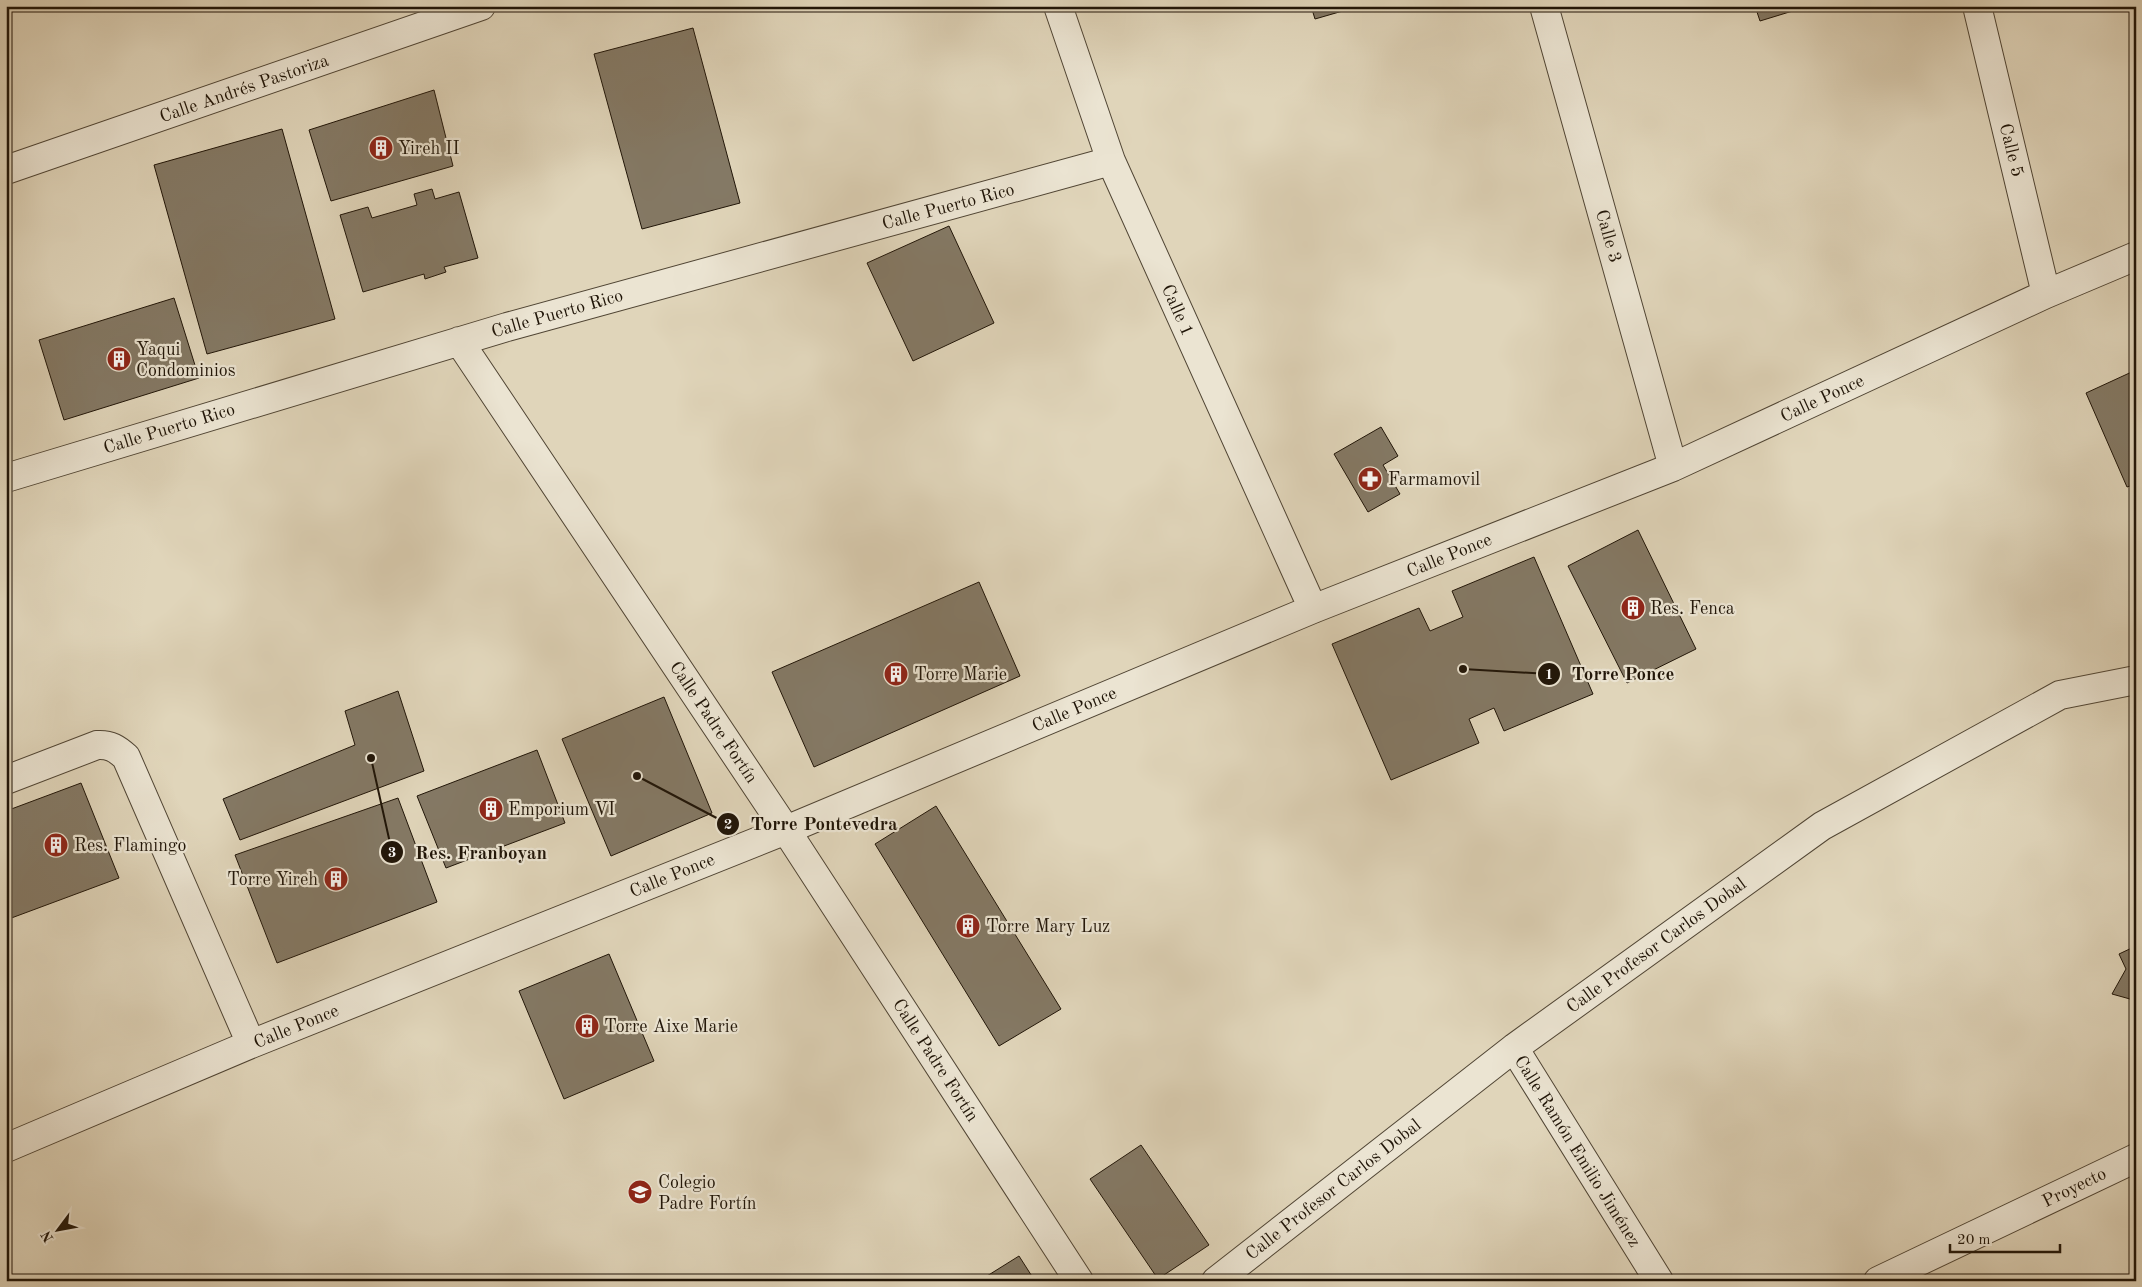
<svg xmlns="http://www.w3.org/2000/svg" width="2142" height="1287" font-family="'Old Standard TT',serif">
<rect width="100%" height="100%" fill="#e0d5ba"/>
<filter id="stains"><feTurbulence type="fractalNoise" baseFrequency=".004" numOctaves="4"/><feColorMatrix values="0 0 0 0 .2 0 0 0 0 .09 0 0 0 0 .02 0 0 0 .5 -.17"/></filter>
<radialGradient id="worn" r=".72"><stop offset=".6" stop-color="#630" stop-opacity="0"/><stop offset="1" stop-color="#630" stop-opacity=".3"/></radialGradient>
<path fill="#847965" stroke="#201508" d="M1311,6H1360L1315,19Z
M1755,6H1809L1760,21Z
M693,28L740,203L642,229L594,54Z
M434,90L453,166L331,201L309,130Z
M282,129L335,319L207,354L154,165Z
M432,189L435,199L459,192L478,258L444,267L446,272L425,279L424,274L363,292L340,215L368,207L372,218L417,205L414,194Z
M949,226L994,323L913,361L867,263Z
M174,298L199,378L64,420L39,340Z
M2136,370V484L2127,487L2086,393Z
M1381,427L1398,456L1383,465L1400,494L1368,512L1334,454Z
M1638,530L1696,649L1627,683L1568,566Z
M1534,557L1593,694L1504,731L1494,708L1469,719L1479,743L1391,780L1332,644L1419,608L1430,631L1463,617L1452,591Z
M979,582L1020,676L814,767L772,672Z
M398,691L424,771L240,840L223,799L355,745L345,711Z
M664,697L712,813L611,856L562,739Z
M537,750L565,823L446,868L417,796Z
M81,783L119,878L6,920V811Z
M398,798L437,902L277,963L235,855Z
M936,806L1061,1009L999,1046L875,844Z
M2136,946V1011L2130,999L2112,994L2126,969L2119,954Z
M609,954L654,1061L564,1099L519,991Z
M1141,1145L1209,1245L1158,1279L1090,1179Z
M1019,1256L1035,1281H979Z"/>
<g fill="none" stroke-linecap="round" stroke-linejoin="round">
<defs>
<path id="street" d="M1058,6L1111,161L1313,609
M1544,6L1673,467
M1977,6L2046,294
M6,170L481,6
M459,341L786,830L1079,1281
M6,478L507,327L1111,161
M6,780L97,745C110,744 117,749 126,757L251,1044
M1514,1048L1659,1281
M6,1148L251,1044L786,830L1313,609L1673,467L2046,294L2136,256
M1216,1281L1514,1048L1822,826L2060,695L2136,680
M1878,1281L2136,1158"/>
</defs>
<use href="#street" stroke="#504534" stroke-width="30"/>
<use href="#street" stroke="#ebe4d2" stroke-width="28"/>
</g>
<defs>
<symbol id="building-disc" viewBox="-11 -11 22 22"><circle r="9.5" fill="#8f2418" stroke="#ebe4d2"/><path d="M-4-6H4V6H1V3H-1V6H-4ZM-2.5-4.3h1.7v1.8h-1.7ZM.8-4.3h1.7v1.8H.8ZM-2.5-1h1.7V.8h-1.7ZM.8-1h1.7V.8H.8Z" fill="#fff"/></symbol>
<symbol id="pharmacy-disc" viewBox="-11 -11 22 22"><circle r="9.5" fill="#8f2418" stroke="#ebe4d2"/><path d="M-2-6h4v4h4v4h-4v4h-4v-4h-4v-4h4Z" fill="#fff"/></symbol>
<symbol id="school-disc" viewBox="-11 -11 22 22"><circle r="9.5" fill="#8f2418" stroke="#ebe4d2"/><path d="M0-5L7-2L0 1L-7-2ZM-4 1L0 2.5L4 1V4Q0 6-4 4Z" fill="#fff"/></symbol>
</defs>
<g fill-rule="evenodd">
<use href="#building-disc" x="367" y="134" width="28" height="28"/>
<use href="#building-disc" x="105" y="345" width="28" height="28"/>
<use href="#pharmacy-disc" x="1356" y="465" width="28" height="28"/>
<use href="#building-disc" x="1619" y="594" width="28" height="28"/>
<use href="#building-disc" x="882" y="660" width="28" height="28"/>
<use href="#building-disc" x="477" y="795" width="28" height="28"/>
<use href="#building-disc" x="42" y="831" width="28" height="28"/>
<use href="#building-disc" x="322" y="865" width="28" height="28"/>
<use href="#building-disc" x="954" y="912" width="28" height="28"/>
<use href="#building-disc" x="573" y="1012" width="28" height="28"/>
<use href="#school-disc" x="626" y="1178" width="28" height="28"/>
</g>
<g text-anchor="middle" stroke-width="4.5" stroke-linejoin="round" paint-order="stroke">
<g font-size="18" fill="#201508" stroke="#ebe4d2">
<text transform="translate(244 88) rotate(-19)" y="6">Calle Andrés Pastoriza</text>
<text transform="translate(2012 150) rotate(76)" y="6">Calle 5</text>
<text transform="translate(948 206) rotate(-15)" y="6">Calle Puerto Rico</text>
<text transform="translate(1609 236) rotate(74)" y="6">Calle 3</text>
<text transform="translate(1178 310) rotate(66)" y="6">Calle 1</text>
<text transform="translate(557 313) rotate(-16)" y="6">Calle Puerto Rico</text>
<text transform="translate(1822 398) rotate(-25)" y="6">Calle Ponce</text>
<text transform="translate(169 428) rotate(-17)" y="6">Calle Puerto Rico</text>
<text transform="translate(1449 555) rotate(-22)" y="6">Calle Ponce</text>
<text transform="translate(1074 709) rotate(-23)" y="6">Calle Ponce</text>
<text transform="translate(714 722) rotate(56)" y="6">Calle Padre Fortín</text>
<text transform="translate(672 875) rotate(-22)" y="6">Calle Ponce</text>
<text transform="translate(1656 945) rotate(-36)" y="6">Calle Profesor Carlos Dobal</text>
<text transform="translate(296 1026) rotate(-22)" y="6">Calle Ponce</text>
<text transform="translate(936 1060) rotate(57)" y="6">Calle Padre Fortín</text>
<text transform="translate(1578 1151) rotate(58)" y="6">Calle Ramón Emilio Jiménez</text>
<text transform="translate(2074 1187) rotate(-26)" y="6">Proyecto</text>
<text transform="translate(1333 1189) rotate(-38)" y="6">Calle Profesor Carlos Dobal</text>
</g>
<g font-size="18" fill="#201508" stroke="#ebe4d2" text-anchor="start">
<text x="398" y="154">Yireh II</text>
<text x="136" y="355">Yaqui<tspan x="136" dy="21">Condominios</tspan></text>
<text x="1388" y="485">Farmamovil</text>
<text x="1650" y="614">Res. Fenca</text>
<text x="914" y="680">Torre Marie</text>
<text x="508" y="815">Emporium VI</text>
<text x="74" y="851">Res. Flamingo</text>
<text x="318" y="885" text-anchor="end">Torre Yireh</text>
<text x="986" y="932">Torre Mary Luz</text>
<text x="604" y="1032">Torre Aixe Marie</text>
<text x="658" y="1188">Colegio<tspan x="658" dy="21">Padre Fortín</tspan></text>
</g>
</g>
<path fill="none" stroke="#201508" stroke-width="2" d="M1463 669L1549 674M637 776L728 824M371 758L392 852"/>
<g fill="#201508" stroke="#ebe4d2" stroke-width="2">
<circle cx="1463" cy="669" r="5"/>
<circle cx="637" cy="776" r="5"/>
<circle cx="371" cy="758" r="5"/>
<circle cx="1549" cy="674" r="12"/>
<circle cx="728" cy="824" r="12"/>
<circle cx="392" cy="852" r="12"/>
</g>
<g font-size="15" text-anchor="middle" font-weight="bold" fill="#fff">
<text x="1549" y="679">1</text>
<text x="728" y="829">2</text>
<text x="392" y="857">3</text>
</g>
<g font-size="19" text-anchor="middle" font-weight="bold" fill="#201508" stroke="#ebe4d2" stroke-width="4.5" stroke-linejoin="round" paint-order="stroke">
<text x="1623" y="680">Torre Ponce</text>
<text x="824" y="830">Torre Pontevedra</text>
<text x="481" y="859">Res. Franboyan</text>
</g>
<rect width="2142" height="1287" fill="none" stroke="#e0d5ba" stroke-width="25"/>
<rect x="8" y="8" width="2127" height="1272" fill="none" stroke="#201508" stroke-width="2.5"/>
<rect x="12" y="12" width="2117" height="1262" fill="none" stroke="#201508"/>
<g transform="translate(58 1230) rotate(238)" stroke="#ebe4d2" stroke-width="4" paint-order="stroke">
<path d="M0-4L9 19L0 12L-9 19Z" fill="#201508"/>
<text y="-8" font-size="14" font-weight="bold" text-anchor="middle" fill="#201508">N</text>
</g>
<path d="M1950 1244v8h110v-8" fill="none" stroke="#201508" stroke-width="2.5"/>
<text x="1957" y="1244" font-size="15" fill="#201508" stroke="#ebe4d2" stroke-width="4" paint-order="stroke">20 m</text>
<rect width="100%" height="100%" filter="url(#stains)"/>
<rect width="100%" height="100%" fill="url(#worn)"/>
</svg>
